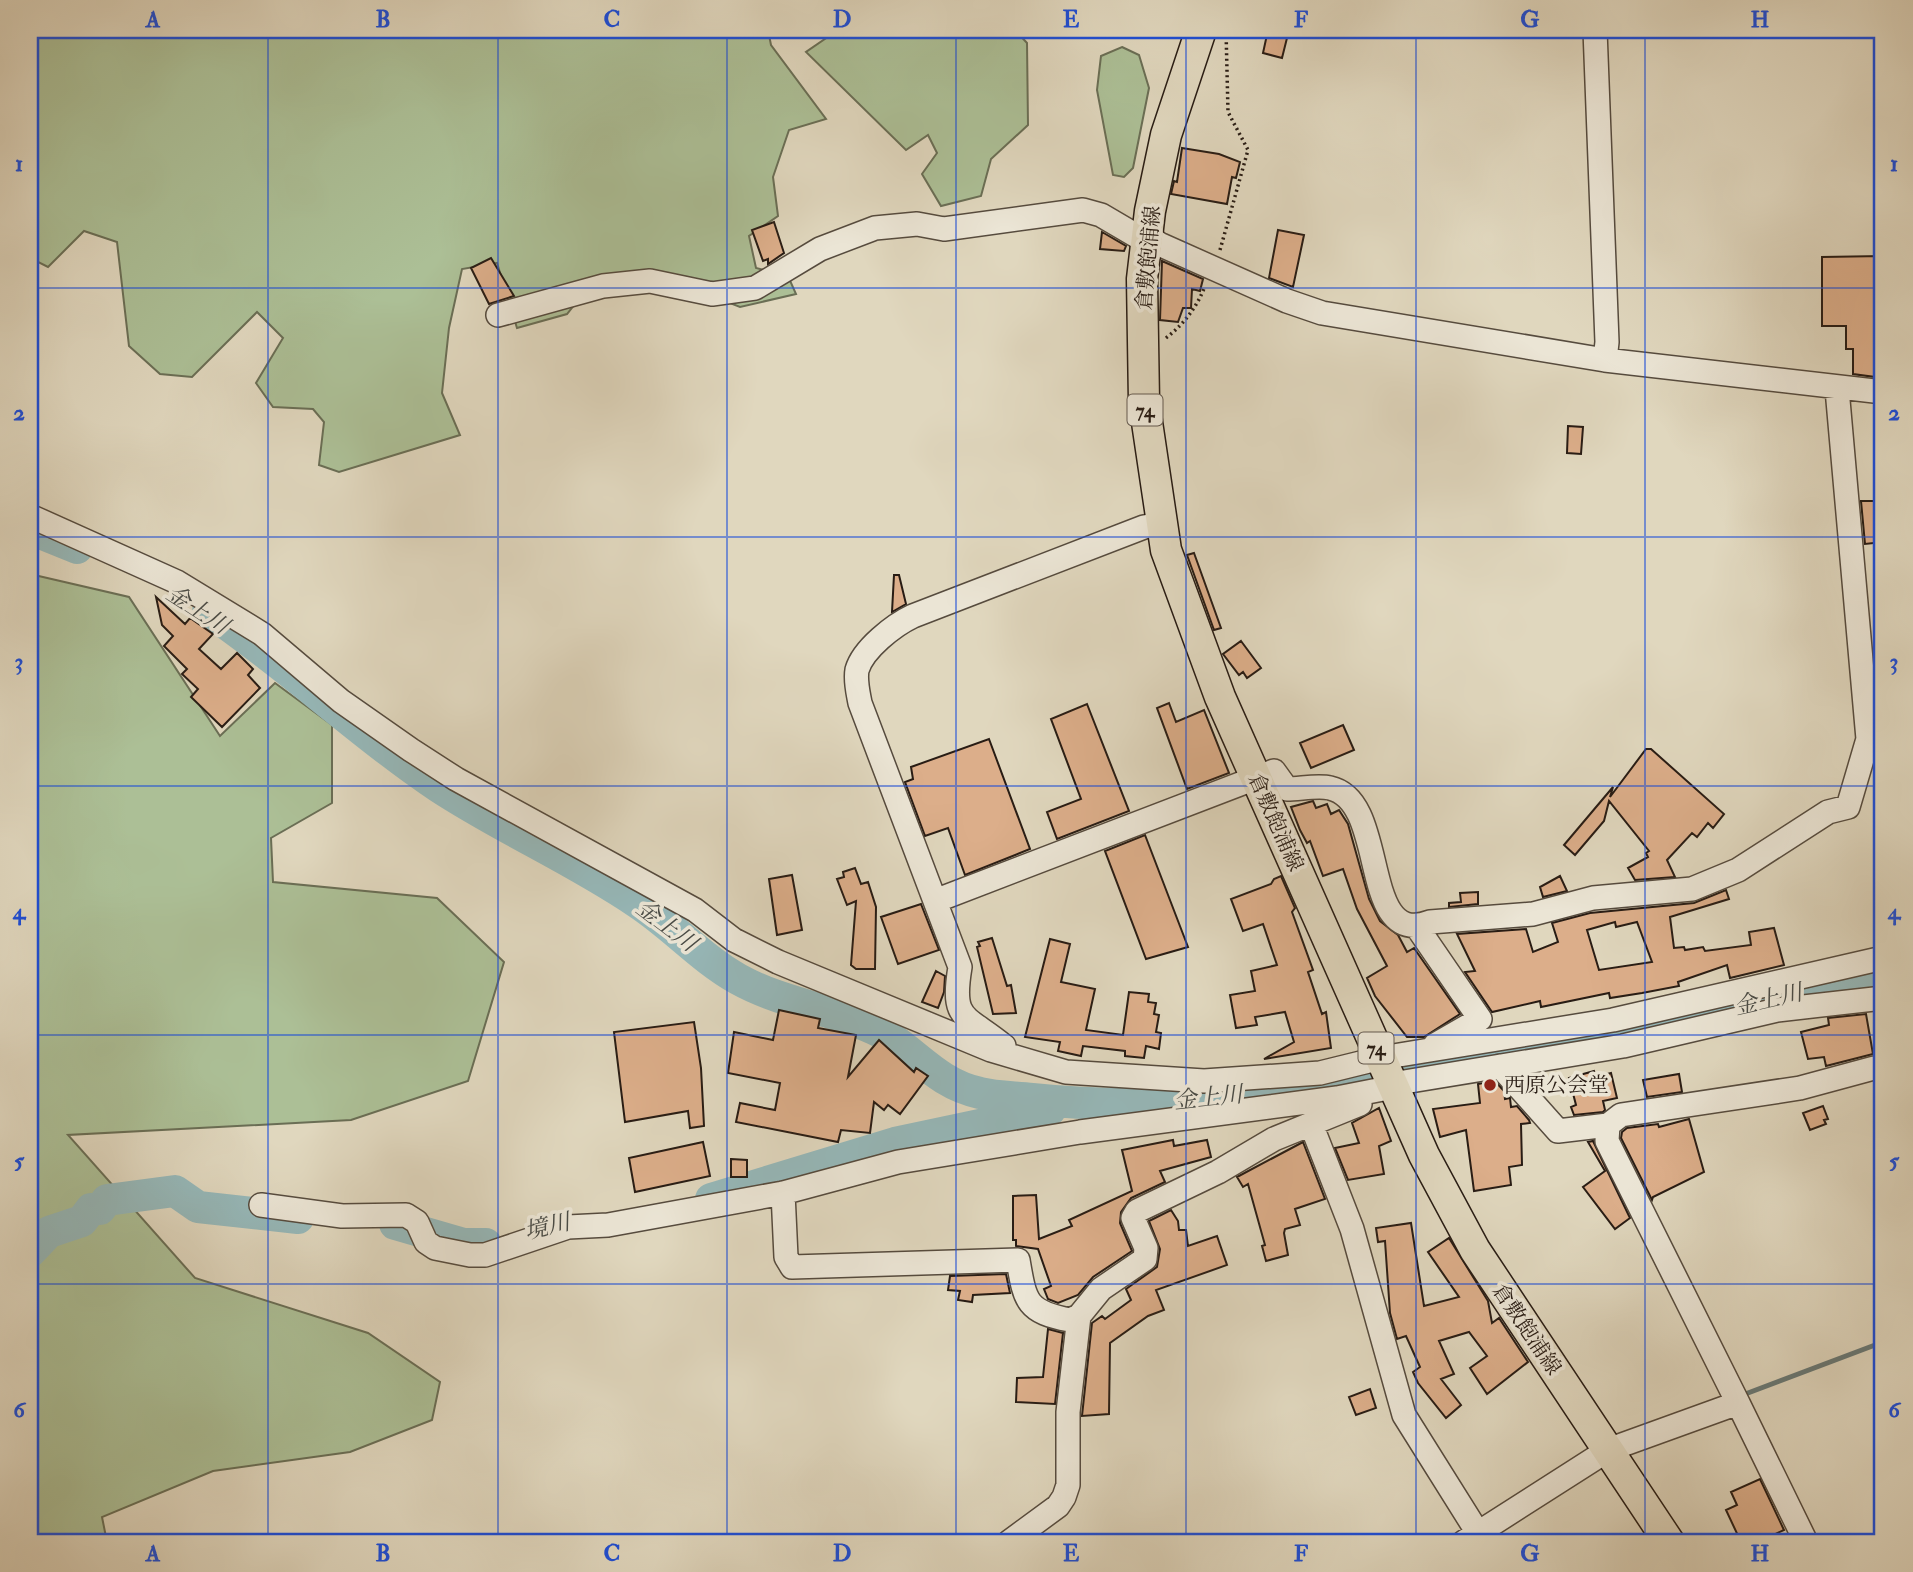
<svg xmlns="http://www.w3.org/2000/svg" width="1913" height="1572" font-family="'IM FELL Double Pica','Noto Serif JP',serif">
<rect width="100%" height="100%" fill="#e0d7be"/>
<filter id="stains"><feTurbulence type="fractalNoise" baseFrequency=".00286" numOctaves="4"/><feColorMatrix values="0 0 0 0 .2 0 0 0 0 .09 0 0 0 0 .02 0 0 0 .5 -.17"/></filter>
<radialGradient id="worn" r=".72"><stop offset=".6" stop-color="#630" stop-opacity="0"/><stop offset="1" stop-color="#630" stop-opacity=".3"/></radialGradient>
<path fill="#acbf96" stroke="#6a6e55" stroke-width="2" d="M30,30H768L771,45L826,119L789,130L773,177L778,216L749,236L756,268L788,276L796,294L740,307L651,272L594,280L567,314L517,328L497,263L462,269L449,328L442,393L460,435L339,472L319,465L324,422L313,409L273,407L256,383L283,338L257,312L192,377L160,374L129,346L117,242L84,231L48,267L30,258Z
M838,30H1015L1027,43L1028,125L991,159L981,196L941,206L922,174L937,153L928,135L906,150L806,52Z
M1122,47L1139,55L1149,88L1133,168L1124,177L1113,175L1097,90L1101,56Z
M30,574L129,597L220,736L275,683L332,725V803L271,838L273,882L437,898L504,962L468,1081L351,1120L68,1135L195,1278L368,1333L440,1382L432,1420L350,1452L213,1471L102,1517L107,1542H30Z"/>
<g fill="none" stroke-linecap="round" stroke-linejoin="round">
<path stroke="#6a7a77" stroke-width="5" d="M1740,1396L1883,1342"/>
<path stroke="#96b8b9" stroke-width="32" d="M30,529L77,548
M208,611C289,666 359,733 439,787C503,829 575,860 638,903C673,926 702,959 738,979C781,1003 829,1008 874,1029C912,1046 933,1083 980,1093C996,1097 1015,1097 1032,1099C1144,1111 1262,1099 1372,1074
M1404,1066L1514,1052L1614,1034L1883,973
M711,1199L895,1143L1050,1110
M395,1224L464,1244H486
M30,1252L49,1232L82,1221L91,1209H100L107,1200L175,1191L198,1207L298,1218"/>
</g>
<path fill="#dcae8a" stroke="#281c14" stroke-width="2" fill-rule="evenodd" d="M1268,30H1289L1282,58L1263,53Z
M1182,148L1219,154L1240,162L1236,178L1232,177L1227,204L1171,194L1174,181L1177,182Z
M774,222L784,253L768,264V259L763,261L752,230Z
M1278,230L1304,235L1293,287L1269,278Z
M1102,232L1126,246L1124,251L1100,249Z
M1882,256L1883,378L1853,374V349H1846V326H1822V257Z
M491,258L514,296L489,304L471,268Z
M1162,261L1203,279L1200,291L1192,289L1191,308H1183L1178,322L1160,320Z
M1568,426L1583,427L1581,454L1567,453Z
M1861,501H1877L1878,518H1883V542L1865,544Z
M1194,553L1221,628L1214,630L1187,555Z
M894,575H899L906,604L892,612Z
M156,597L185,624L190,618L213,634L199,649L221,669L237,653L253,669L248,675L260,688L222,727L191,697L198,689L182,674L187,669L164,646L173,636L162,625Z
M1241,641L1261,668L1247,678L1243,672L1239,675L1223,654Z
M1169,703L1176,722L1204,710L1229,773L1187,789L1157,708Z
M1087,704L1129,811L1057,839L1047,812L1081,799L1051,719Z
M1343,725L1354,750L1311,768L1300,743Z
M989,739L1030,849L965,875L948,828L925,836L905,782L913,779L911,767Z
M1646,749H1651L1724,814L1713,828L1708,823L1697,837L1692,833L1667,860L1675,877L1635,880L1628,868L1648,857L1646,853L1649,851L1609,801L1604,821L1575,855L1564,845L1613,787L1610,797Z
M1313,801L1316,808L1327,804L1331,814L1339,810L1348,824L1369,899L1380,921L1398,935L1407,952L1414,948L1460,1014L1424,1037H1407L1375,996L1367,978L1387,966L1357,909L1343,869L1323,876L1310,841L1307,843L1300,830L1291,807Z
M1145,835L1188,947L1146,959L1105,851Z
M855,868L861,884L868,882L876,907L875,969H856L851,965L856,901L847,905L837,879L844,877L843,872Z
M792,875L802,930L777,935L769,879Z
M1281,876L1295,908L1292,912L1313,970L1308,972L1322,1014L1326,1012L1331,1048L1264,1059L1294,1042L1285,1012L1255,1017L1257,1025L1236,1028L1230,995L1255,991L1251,971L1277,965L1263,924L1243,931L1231,899L1271,884L1274,879Z
M1560,876L1567,891L1543,897L1540,887Z
M1726,890L1729,899L1670,917L1674,948L1684,947L1685,950L1703,947L1705,951L1751,945L1749,932L1774,928L1784,965L1730,978L1727,965L1678,982L1679,986L1642,993L1610,998L1609,993L1541,1007L1540,1001L1492,1012L1465,972L1475,971L1457,934L1526,929L1533,952L1558,942L1552,923L1590,913L1694,903ZM1615,922L1616,927L1637,922L1652,962L1599,970L1587,930Z
M1478,892V904L1449,907V903L1461,902L1460,893Z
M921,904L939,950L898,964L881,917Z
M992,938L1007,986L1011,985L1016,1013L993,1014L977,947L980,946L978,942Z
M1050,939L1070,944L1061,982L1095,989L1086,1030L1123,1035L1129,992L1149,994L1148,1002L1156,1003L1154,1014L1159,1015L1156,1032L1161,1033L1159,1049L1146,1046L1144,1058L1125,1056V1051L1083,1046L1081,1056L1058,1051L1060,1042L1025,1037Z
M936,971L945,976L944,992L938,1008L922,1002Z
M779,1010L820,1019L818,1028L856,1035L848,1077L879,1040L914,1072L916,1068L928,1076L900,1114L888,1105L884,1110L874,1102L870,1133L841,1130L838,1142L736,1122L740,1103L775,1110L780,1083L728,1073L734,1032L773,1040Z
M1866,1014L1873,1054L1826,1066L1824,1057L1808,1059L1801,1032L1829,1025L1828,1018Z
M694,1022L701,1068L704,1126L690,1128L688,1111L625,1122L614,1032Z
M1594,1071L1596,1077L1611,1073L1617,1098L1603,1101L1605,1110L1603,1112L1574,1115L1571,1107L1576,1105L1569,1078Z
M1679,1074L1682,1092L1647,1097L1643,1080Z
M1495,1081L1504,1091L1505,1099L1510,1098L1511,1107L1517,1106L1529,1120L1530,1123L1521,1124L1522,1165L1509,1167L1511,1185L1474,1191L1466,1130L1440,1137L1433,1109L1480,1103L1478,1084Z
M1823,1106L1828,1119L1824,1120L1826,1124L1810,1130L1803,1113Z
M1379,1108L1391,1141L1379,1146L1384,1174L1348,1180L1335,1148L1359,1143L1352,1123Z
M1689,1119L1704,1172L1653,1197L1652,1200L1621,1138L1622,1132L1627,1128L1658,1124L1659,1127Z
M1173,1140L1174,1146L1207,1140L1211,1157L1160,1171L1165,1182L1131,1198L1121,1212L1120,1223L1132,1251L1093,1277L1078,1295L1058,1303L1048,1299L1044,1289L1051,1286L1038,1249L1016,1246V1240H1013V1196L1036,1195L1039,1239L1072,1226L1069,1220L1132,1191L1122,1150Z
M1593,1141L1630,1218L1615,1229L1583,1187L1605,1171L1588,1142Z
M703,1142L710,1176L635,1192L629,1158Z
M1303,1142L1325,1199L1295,1209L1300,1225L1285,1229L1284,1233L1288,1255L1266,1261L1262,1246L1265,1245L1248,1184L1243,1187L1237,1177Z
M731,1159L747,1160V1177H731Z
M1171,1210L1178,1221L1179,1230H1186L1188,1246L1217,1236L1227,1265L1156,1290L1164,1310L1148,1316L1110,1343L1109,1414L1082,1416L1092,1323L1102,1316L1105,1319L1131,1300L1126,1289L1157,1267L1160,1249L1149,1221Z
M1411,1223L1424,1306L1459,1297L1428,1252L1449,1238L1488,1301L1492,1323L1499,1318L1528,1362L1487,1394L1470,1368L1487,1356L1469,1332L1439,1341L1454,1374L1441,1379L1461,1405L1446,1418L1418,1383L1413,1372L1420,1367L1406,1336L1397,1339L1390,1313L1385,1241L1378,1242L1376,1228Z
M1006,1274L1010,1293L973,1295L972,1302L958,1300L960,1291L948,1290L950,1276Z
M1048,1329L1063,1333L1055,1404L1016,1402L1017,1378L1043,1377Z
M1370,1389L1376,1408L1356,1415L1349,1397Z
M1760,1479L1784,1530L1758,1542H1741L1726,1510L1737,1505L1731,1492Z"/>
<g fill="none" stroke-linecap="round" stroke-linejoin="round">
<defs>
<path id="minor" d="M1595,30L1607,342L1605,360
M1147,235L1159,244L1287,301L1322,313L1605,360L1883,392
M498,315L603,286L650,281L712,294L755,288L820,249L875,228L917,224L944,229L1083,210L1101,215L1147,242
M30,516L177,582L262,634L341,701L411,750L456,779L695,910L734,940L778,962L991,1050L1066,1072L1204,1081L1320,1073L1381,1058L1613,1020L1883,958
M935,901L1274,771L1287,789C1300,789 1318,785 1330,788C1390,801 1358,949 1430,922L1533,914L1593,898L1692,889L1738,870L1828,812L1848,807L1868,739L1837,389
M1417,927L1480,1019L1435,1045
M1004,1046C965,1014 951,1022 960,967L860,703C858,692 855,681 857,670C863,649 894,625 913,616L1144,527L1160,524
M1500,1066L1558,1131L1608,1125
M1311,1124L1352,1229L1404,1415L1478,1533
M783,1193L786,1257L792,1267L1018,1260C1025,1301 1026,1312 1070,1320L1079,1316L1101,1289L1145,1259L1146,1248L1133,1218L1137,1211L1218,1172L1274,1139L1360,1104
M261,1205L342,1216L406,1215L417,1222L426,1242L435,1248L470,1255H485L568,1227L608,1225L783,1193L898,1162L1080,1132L1337,1098L1383,1089L1392,1084L1623,1046L1777,1010L1883,998
M1738,1403L1806,1542
M1009,1542L1058,1506L1064,1497L1068,1485V1412L1079,1316
M1464,1542L1608,1450L1738,1403L1607,1141L1608,1125L1621,1115L1800,1088L1874,1068"/>
<path id="major" d="M1201,30L1166,135L1150,211L1142,279L1144,402L1166,550L1220,697L1424,1155L1475,1250L1669,1542"/>
</defs>
<use href="#minor" stroke="#564b3e" stroke-width="26"/>
<use href="#major" stroke="#281c14" stroke-width="33"/>
<path stroke="#281c14" stroke-width="3.5" stroke-dasharray="2 3.5" stroke-linecap="butt" d="M1220,250L1248,150L1228,112L1226,30
M1166,338C1184,324 1197,307 1205,286"/>
<use href="#minor" stroke="#ebe5d5" stroke-width="23"/>
<use href="#major" stroke="#e0d7be" stroke-width="30"/>
</g>
<path fill="none" stroke="#1d4ed8" stroke-width="2" stroke-opacity="0.55" d="M268,30V1542M498,30V1542M727,30V1542M956,30V1542M1186,30V1542M1416,30V1542M1645,30V1542M30,288H1883M30,537H1883M30,786H1883M30,1035H1883M30,1284H1883"/>
<circle fill="#8f2418" stroke="#ebe5d5" stroke-width="2.5" cx="1490" cy="1085" r="7"/>
<g text-anchor="middle" stroke-width="7" stroke-linejoin="round" paint-order="stroke">
<g fill="#ebe5d5" stroke="#62584e" stroke-width="2">
<rect x="1127.5" y="394.5" width="35" height="31" rx="5"/>
<rect x="1358.5" y="1032.5" width="35" height="31" rx="5"/>
</g>
<g font-size="19" font-weight="bold" fill="#281c14">
<text x="1145" y="417">74</text>
<text x="1376" y="1055">74</text>
</g>
<g font-size="21" fill="#281c14" stroke="#ebe5d5">
<text transform="translate(1148 258) rotate(-85)" y="7">倉敷飽浦線</text>
<text transform="translate(1276 822) rotate(66)" y="7">倉敷飽浦線</text>
<text transform="translate(1527 1329) rotate(56)" y="7">倉敷飽浦線</text>
</g>
<g font-size="21" fill="#281c14" stroke="#ebe5d5" text-anchor="start">
<text x="1504" y="1092">西原公会堂</text>
</g>
<g font-size="23" font-style="italic" fill="#494b46" stroke="#ebe5d5">
<text transform="translate(198 609) rotate(33)" y="8">金上川</text>
<text transform="translate(667 925) rotate(37)" y="8">金上川</text>
<text transform="translate(1768 999) rotate(-13)" y="8">金上川</text>
<text transform="translate(1208 1097) rotate(-6)" y="8">金上川</text>
<text transform="translate(547 1226) rotate(-13)" y="8">境川</text>
</g>
</g>
<rect width="1913" height="1572" fill="none" stroke="#e0d7be" stroke-width="77"/>
<rect x="38" y="38" width="1836" height="1496" fill="none" stroke="#1d4ed8" stroke-width="2.5"/>
<g font-size="23" text-anchor="middle" font-weight="bold" fill="#1d4ed8">
<text x="153" y="27">A</text>
<text x="383" y="27">B</text>
<text x="612" y="27">C</text>
<text x="842" y="27">D</text>
<text x="1071" y="27">E</text>
<text x="1301" y="27">F</text>
<text x="1530" y="27">G</text>
<text x="1760" y="27">H</text>
<text x="19" y="171">1</text>
<text x="1894" y="171">1</text>
<text x="19" y="420">2</text>
<text x="1894" y="420">2</text>
<text x="19" y="669">3</text>
<text x="1894" y="669">3</text>
<text x="19" y="919">4</text>
<text x="1894" y="919">4</text>
<text x="19" y="1168">5</text>
<text x="1894" y="1168">5</text>
<text x="19" y="1417">6</text>
<text x="1894" y="1417">6</text>
<text x="153" y="1561">A</text>
<text x="383" y="1561">B</text>
<text x="612" y="1561">C</text>
<text x="842" y="1561">D</text>
<text x="1071" y="1561">E</text>
<text x="1301" y="1561">F</text>
<text x="1530" y="1561">G</text>
<text x="1760" y="1561">H</text>
</g>
<rect width="100%" height="100%" filter="url(#stains)"/>
<rect width="100%" height="100%" fill="url(#worn)"/>
</svg>
